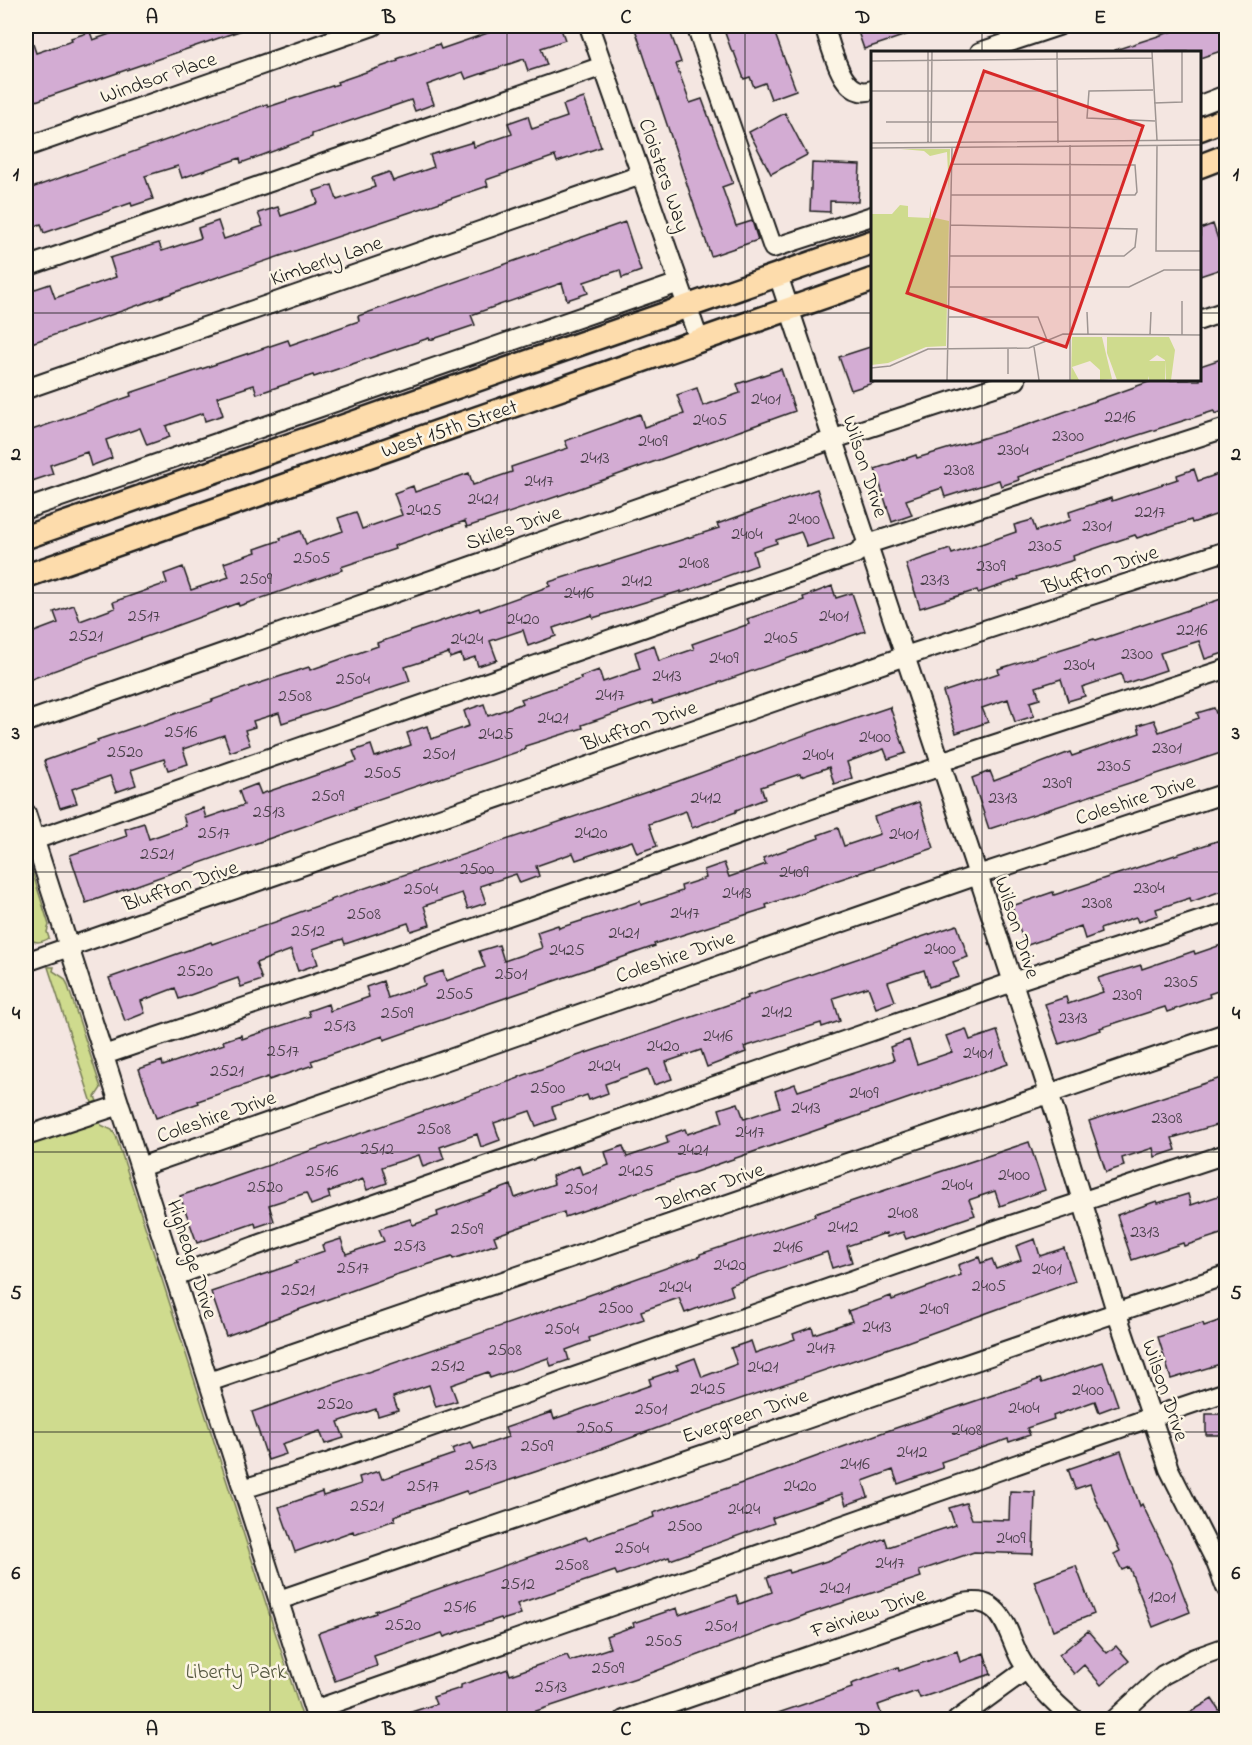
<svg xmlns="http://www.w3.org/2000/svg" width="1252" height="1745" font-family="'Indie Flower',sans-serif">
<rect width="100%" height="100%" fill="#f4e6e1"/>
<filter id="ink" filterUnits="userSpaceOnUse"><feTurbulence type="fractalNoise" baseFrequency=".0167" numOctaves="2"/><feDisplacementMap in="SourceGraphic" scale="12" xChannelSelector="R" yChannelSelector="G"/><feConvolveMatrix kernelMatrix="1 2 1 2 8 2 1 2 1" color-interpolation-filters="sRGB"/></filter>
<g filter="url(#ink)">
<path fill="#cfdb8e" stroke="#767c55" stroke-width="1.5" d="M26,852L49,925L47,932L49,938C40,944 32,943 26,935V919L31,909L26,893Z
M48,967H54L53,971L64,978L67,983L101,1088L95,1097L97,1101L92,1103Z
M99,1121L101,1125L112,1130L116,1136L303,1719H26V1145Z"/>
<path fill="#d3acd3" stroke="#1c1c1c" stroke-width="1.5" d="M132,26H247L248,28L30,103L26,91V29H28L36,53L72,41L71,38L90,32L93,40Z
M508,26H560L565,40L541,48L547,65L528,71L524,59L466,79L463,72L427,85L434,104L415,111L411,100L312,134V137L241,163L240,158L182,178L178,166L145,176L153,199L132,206L131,203L44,233L41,224L26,229V190L267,104L268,107L338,84L337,82L398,61L397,59L439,44L441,49Z
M634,26H668L681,62L676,64L690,103L702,99L733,183L722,187L736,226L752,221L758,240L711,256Z
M734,26H772L796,90L771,99L765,83L754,87L750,77L744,79L734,52H732L725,33L735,30Z
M856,26H927V28L864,49Z
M1189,26H1227V49L1200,58V52H1115V50Z
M584,98L601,147L557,162L555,156L486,180L488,186L215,278L26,345V292L50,284L55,298L116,277L110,258L159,243L162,251L201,238L198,228L218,221L224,239L263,226L258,213L278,207L281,216L318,203L314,191L332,185L337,200L375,187L372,178L389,172L393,181L434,167L430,155L473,142L474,147L512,134L508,123L528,116L532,129L567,117L563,105Z
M785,113L807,155L771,174L749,132Z
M812,163L860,165L858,202L830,201V212L810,211Z
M625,222L641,271L622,278L620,270L584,282L588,293L567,300L562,283L471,315L475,325L430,340L429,338L314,377L313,375L257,394L254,385L217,397L223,415L205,421L203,413L166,426L170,437L147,445L140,428L106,440L112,458L91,466L87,452L50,465L53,474L32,481L26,464V432L131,396L130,393L288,340L290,345L359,321L358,316Z
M1213,224L1227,267L1200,276V229Z
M873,346V383L851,390L839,357Z
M1227,357V410L1215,414L1214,411L1104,446L1018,477L1019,480L1001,486L999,480L945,497L942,488L906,500L912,515L892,522L875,469L916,455L917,458L1030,424L1154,380H1200V366Z
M781,369L795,411L567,493L467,527L465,521L394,546L395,549L341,567L342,570L239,606L238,603L26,681V635L58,623L54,612L74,605L80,621L115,608L113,602L167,583L164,574L183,567L191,590L229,577L224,563L256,552L255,549L281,540L280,538L301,531L306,544L343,531L338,518L356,512L362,529L402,515L394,493L413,486L415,492L469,473L473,485L512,472L511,467L568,448L565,441L640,414L644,427L684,414L677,395L697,388L703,406L740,393L737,384Z
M1194,469L1198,481L1221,473L1227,489V511L1192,523L1191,520L1137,538L1135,535L1073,556L1074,560L1018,577L1019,579L978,593L977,590L920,608L906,564L950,549L952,554L1016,532L1014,525L1032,520L1036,531L1071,520L1069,512L1111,498L1112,501L1178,479L1177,475Z
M817,489L834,538L807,547L801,532L776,540L777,543L753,551L757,565L681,593V591L593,618L592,615L553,628L556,636L528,646L523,630L490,641L497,660L478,666L475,657L463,661L461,654L450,658L449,653L405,667L410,681L282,723L279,713L253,721L255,727L245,730L250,745L230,752L224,735L183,749L188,764L168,770L164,759L131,770L136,785L116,792L110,776L72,789L77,803L60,808L44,761L98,742L97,740L213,701L212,700L254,685L309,667L310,670L378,646L377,643L479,608L480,611L550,586L549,582L719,528L717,524Z
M832,586L836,598L852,593L865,631L707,687L653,704L652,701L582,725L583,728L525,746L526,749L355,807L356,808L86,903L70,855L127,836L125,829L144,823L149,839L186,826L183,815L203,808L206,818L244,805L239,791L257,784L261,794L299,781L357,761L353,751L371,745L375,757L411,745L407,733L427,726L431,739L469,726L464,711L484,704L488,716L523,703L521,699L581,679L580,677L599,670L603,682L640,669L635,652L654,645L659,661L694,649L692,644L749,624L747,619L804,600L803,597Z
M1227,597V652L1205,659L1199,641L1160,653L1166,670L1124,684L1121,674L1082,687L1085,696L1068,701L1061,679L1036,687L1040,699L1030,702L1034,716L1015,722L1008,699L982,708L988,722L956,733L943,692L999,673L998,669L1094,639L1095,641Z
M890,707L906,753L888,759L884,749L847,762L852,778L834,784L829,767L801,777L800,774L761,787L765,799L736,810V812L692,828L686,811L649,824L657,846L637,853L632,841L576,860L573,853L536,866L539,876L520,883L516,874L480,886L486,903L468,909L462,893L424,906L430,925L411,931L408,923L345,944L343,939L313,949L318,964L298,971L291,950L256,963L262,980L241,987L238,978L179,999L175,988L141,1001L145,1013L125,1021L109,978L211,942L212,944L281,920V919L331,901L330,900L676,782L834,724V726Z
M1214,708L1216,713L1227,710V751L989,829L972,778L990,771L994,781L1070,752L1072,756L1140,733L1138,725L1154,720L1159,732L1199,718L1197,713Z
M919,802L934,848L829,883L766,905L767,908L654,944L655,946L384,1040L383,1036L311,1061L313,1065L269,1080L268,1077L198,1101L199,1103L156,1118L139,1069L162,1061L163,1066L224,1044L223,1041L241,1035L242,1039L310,1016L308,1011L328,1004L330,1011L369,997L366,987L383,981L388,998L425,985L423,978L443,971L446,981L485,967L479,951L499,945L504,961L542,948L537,932L558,925L559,928L581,921L640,901L641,905L682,891L681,886L706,878L704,870L724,863L729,877L766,864L763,858L819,838L818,835L838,828L844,846L880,834L874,817Z
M1220,840L1227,859V889L1191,902L1190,898L1156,909L1158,915L1138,922L1136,917L1100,929L1101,933L1085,939L1081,926L1025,946L1012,906L1053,892L1054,895L1121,873Z
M957,925L968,957L953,962L959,977L929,987L924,970L888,982L895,1001L876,1008L868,987L833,998L840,1021L822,1027L821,1023L744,1047L746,1052L707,1067L701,1050L666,1062L672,1079L654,1085L648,1069L605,1084L608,1093L589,1100L587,1095L552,1107L556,1119L536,1126L530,1111L494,1123L500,1140L481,1147L477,1134L440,1147L444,1159L423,1167L419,1155L382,1167L387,1183L367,1190L363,1179L328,1192L330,1198L311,1205L306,1193L269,1205L274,1221L256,1227L255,1223L197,1243L180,1196L519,1078V1077L574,1057L748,998L747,996Z
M1227,943V988L1209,994L1210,997L1167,1012L1165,1007L1100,1028L1101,1030L1059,1044L1045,1004L1066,997L1068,1004L1103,992L1098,978L1141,965L1142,969L1194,951L1195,954Z
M966,1029L970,1040L997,1031L1008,1064L565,1217L564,1212L494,1236L497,1244L453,1259L452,1257L395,1275L226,1336L211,1292L297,1263L296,1261L324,1251L322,1245L341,1239L346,1254L384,1241L379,1229L410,1219L413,1225L438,1216L437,1212L511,1185L515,1198L554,1184L552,1176L579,1166L582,1174L609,1165L605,1152L623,1146L627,1157L668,1143L666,1136L685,1129L687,1134L723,1122L719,1109L738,1103L744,1119L780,1107L775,1091L795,1084L798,1091L894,1060L890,1047L909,1040L917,1064L952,1052L946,1036Z
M1227,1076V1122L1172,1138L1176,1150L1155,1157L1153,1148L1122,1158L1124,1166L1106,1172L1089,1121Z
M1029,1142L1045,1190L1000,1206L995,1191L969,1200L975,1215L906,1239L903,1232L887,1237L886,1233L847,1246L852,1262L832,1268L827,1252L730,1285L733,1295L685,1313L679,1298L641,1311L644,1319L589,1338L590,1341L566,1350L569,1360L551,1366L548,1358L490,1378L488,1372L451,1385L457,1401L436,1407L429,1385L393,1397L398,1410L378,1416L376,1409L338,1422L344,1438L325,1444L320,1431L282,1444L286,1454L268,1460L252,1412L533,1315L700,1256V1254L815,1216L814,1214Z
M1227,1193V1232L1184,1246L1183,1243L1132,1260L1117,1215L1157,1201L1158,1203L1188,1194L1191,1205Z
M1035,1239L1040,1256L1064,1248L1075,1281L907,1342L682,1419L568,1461L468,1494L466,1491L394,1516L395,1520L354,1534L353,1531L295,1552L279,1507L322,1492L323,1496L361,1484L359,1477L379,1471L382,1479L454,1454L452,1449L471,1442L474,1449L508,1437L505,1428L552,1412L554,1419L651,1385L649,1379L678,1369L676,1365L695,1358L702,1377L737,1364L731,1348L751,1341L755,1353L795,1339L793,1334L812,1327L814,1334L852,1321L848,1311L891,1296L892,1300L961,1275L958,1265L979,1257L981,1263L992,1259L996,1269L1021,1260L1016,1246Z
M1227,1318V1362L1171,1379L1158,1337L1203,1323L1204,1326Z
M1103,1362L1118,1405L1099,1412L1095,1401L1053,1416L1054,1419L1027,1428L1030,1435L1009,1442L1008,1439L941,1462L943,1468L898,1484L893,1470L863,1481L868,1497L846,1505L842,1494L772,1518L774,1523L670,1560L669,1557L617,1575L615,1571L517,1604L521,1614L502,1620L501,1618L444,1637L442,1633L374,1656L377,1666L335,1681L318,1633L376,1613L375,1611L586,1537L588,1540L654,1517L653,1513L769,1474L881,1433L1040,1379L1042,1383Z
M1206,1414H1227V1435H1206Z
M1121,1451L1140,1506L1142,1504L1172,1565L1190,1612L1153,1627L1129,1567L1122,1570L1114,1554L1120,1551L1097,1503L1090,1484L1075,1489L1068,1469Z
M1010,1491L1035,1492L1033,1554L974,1552L919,1571L921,1577L805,1615L651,1673L512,1719H397L396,1717L436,1704L433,1697L461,1688V1685L508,1669L510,1675L567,1655L570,1661L610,1648L606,1636L634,1626L633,1623L677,1608L679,1615L736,1595L739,1604L772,1592L767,1577L788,1570L789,1573L833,1559L885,1538L888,1547L955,1525L949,1508L966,1503L972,1519L1009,1520Z
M1076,1566L1094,1614L1053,1630L1034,1581Z
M1088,1631L1107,1653L1116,1646L1129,1661L1101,1685L1084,1665L1074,1674L1059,1655Z
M957,1651L960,1662L984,1653L991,1674L920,1698L917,1691L878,1705L883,1719H766V1717L852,1688L851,1684L898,1667L899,1671Z
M1212,1699L1225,1719H1179Z"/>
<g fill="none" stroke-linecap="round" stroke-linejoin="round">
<defs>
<path id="minor" d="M589,26L699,340
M696,26L773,248L872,216
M824,26C832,46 841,101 872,90
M980,52L1058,26
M1200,105L1226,95
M26,147L373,26
M26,267L603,66
M778,275L978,875L1049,1093L1116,1311L1169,1469L1215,1560L1226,1588
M1200,320L1226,311
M26,389L641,175
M26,509L679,283
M26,722L834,439L1016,380
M940,762L1226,669
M26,813L317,1720
M34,840L855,554L868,544L1226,428
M26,962L905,656L1226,551
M104,1055L375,963L817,807L942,766
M26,1136L120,1105
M140,1167L978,875L1226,793
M175,1276L255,1246L1013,982L1226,912
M209,1382L1226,1033
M243,1489L330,1462L996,1230L1226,1154
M279,1600L1226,1275
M314,1710L1152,1417L1226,1392
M624,1720L963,1603C975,1601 984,1601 994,1609C1007,1620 1012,1643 1020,1658C1033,1682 1053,1702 1075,1720
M957,1720L1027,1669
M1114,1720L1163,1675L1195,1658L1226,1647"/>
<path id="major" d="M1200,129L1226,119
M1200,166L1226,156
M26,537L872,242
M26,576L872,280"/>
</defs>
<use href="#minor" stroke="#1c1c1c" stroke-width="22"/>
<use href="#major" stroke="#1c1c1c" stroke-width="27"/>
<use href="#minor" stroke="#fcf5e5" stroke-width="18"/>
<use href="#major" stroke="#fddcac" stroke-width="22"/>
</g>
</g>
<path fill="none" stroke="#1c1c1c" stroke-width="1.5" stroke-opacity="0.55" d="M270,26V1720M507,26V1720M745,26V1720M982,26V52M26,313H872M1200,313H1226M982,380V1720M26,593H1226M26,872H1226M26,1152H1226M26,1432H1226"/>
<g text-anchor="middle" stroke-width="5" stroke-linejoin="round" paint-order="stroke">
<g font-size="18" fill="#4a404a">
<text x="766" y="404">2401</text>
<text x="1120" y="422">2216</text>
<text x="710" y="425">2405</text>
<text x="1068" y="441">2300</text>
<text x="653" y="446">2409</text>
<text x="1013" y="455">2304</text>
<text x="595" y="463">2413</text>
<text x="959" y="475">2308</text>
<text x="539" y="486">2417</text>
<text x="483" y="504">2421</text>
<text x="424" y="515">2425</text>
<text x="1150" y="517">2217</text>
<text x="804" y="524">2400</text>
<text x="1097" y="531">2301</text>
<text x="747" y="539">2404</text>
<text x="1045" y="551">2305</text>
<text x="312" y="563">2505</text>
<text x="694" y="568">2408</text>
<text x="991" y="571">2309</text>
<text x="256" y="584">2509</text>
<text x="935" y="585">2313</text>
<text x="637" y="586">2412</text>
<text x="579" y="598">2416</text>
<text x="144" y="621">2517</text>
<text x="834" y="621">2401</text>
<text x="523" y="624">2420</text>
<text x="1192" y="635">2216</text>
<text x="86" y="641">2521</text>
<text x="781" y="643">2405</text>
<text x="467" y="644">2424</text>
<text x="1137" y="659">2300</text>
<text x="724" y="663">2409</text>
<text x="1079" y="670">2304</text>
<text x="667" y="681">2413</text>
<text x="353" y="684">2504</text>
<text x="610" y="700">2417</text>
<text x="295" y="701">2508</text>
<text x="553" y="723">2421</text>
<text x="181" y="737">2516</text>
<text x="496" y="739">2425</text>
<text x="875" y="742">2400</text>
<text x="1167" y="753">2301</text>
<text x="125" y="757">2520</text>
<text x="439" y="759">2501</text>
<text x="818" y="760">2404</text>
<text x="1114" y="771">2305</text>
<text x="383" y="778">2505</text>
<text x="1057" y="788">2309</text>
<text x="328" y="801">2509</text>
<text x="706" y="803">2412</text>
<text x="1003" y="803">2313</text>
<text x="269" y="817">2513</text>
<text x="214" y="838">2517</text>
<text x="591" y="838">2420</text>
<text x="904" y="839">2401</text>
<text x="157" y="859">2521</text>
<text x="477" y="874">2500</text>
<text x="794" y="877">2409</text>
<text x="1149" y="893">2304</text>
<text x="421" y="894">2504</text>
<text x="737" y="898">2413</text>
<text x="1097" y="908">2308</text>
<text x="685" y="918">2417</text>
<text x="364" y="919">2508</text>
<text x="308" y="936">2512</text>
<text x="624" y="938">2421</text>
<text x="940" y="954">2400</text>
<text x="567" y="955">2425</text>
<text x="195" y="976">2520</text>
<text x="511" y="979">2501</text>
<text x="1181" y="987">2305</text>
<text x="455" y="999">2505</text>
<text x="1127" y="1000">2309</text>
<text x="777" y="1017">2412</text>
<text x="397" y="1018">2509</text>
<text x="1073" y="1023">2313</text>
<text x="340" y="1031">2513</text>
<text x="718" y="1041">2416</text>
<text x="663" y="1051">2420</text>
<text x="283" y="1056">2517</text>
<text x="978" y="1058">2401</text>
<text x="604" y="1071">2424</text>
<text x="227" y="1076">2521</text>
<text x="548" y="1093">2500</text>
<text x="864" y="1098">2409</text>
<text x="806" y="1113">2413</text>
<text x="1167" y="1123">2308</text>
<text x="434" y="1134">2508</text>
<text x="750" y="1137">2417</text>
<text x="377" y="1154">2512</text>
<text x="693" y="1155">2421</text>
<text x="322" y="1176">2516</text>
<text x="636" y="1176">2425</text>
<text x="1014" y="1180">2400</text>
<text x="957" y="1190">2404</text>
<text x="265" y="1192">2520</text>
<text x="581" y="1194">2501</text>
<text x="903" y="1218">2408</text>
<text x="843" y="1232">2412</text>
<text x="467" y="1234">2509</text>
<text x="1145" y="1237">2313</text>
<text x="410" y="1251">2513</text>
<text x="788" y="1252">2416</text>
<text x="730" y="1270">2420</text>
<text x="353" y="1273">2517</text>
<text x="1047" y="1274">2401</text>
<text x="989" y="1291">2405</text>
<text x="675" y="1292">2424</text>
<text x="298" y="1295">2521</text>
<text x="616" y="1313">2500</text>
<text x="934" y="1314">2409</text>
<text x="877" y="1332">2413</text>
<text x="562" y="1334">2504</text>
<text x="821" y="1353">2417</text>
<text x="505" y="1355">2508</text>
<text x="448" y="1371">2512</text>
<text x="763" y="1372">2421</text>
<text x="708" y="1394">2425</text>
<text x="1088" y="1395">2400</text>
<text x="335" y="1409">2520</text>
<text x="1024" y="1413">2404</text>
<text x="651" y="1414">2501</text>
<text x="595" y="1433">2505</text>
<text x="967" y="1435">2408</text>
<text x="537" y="1451">2509</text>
<text x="912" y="1457">2412</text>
<text x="855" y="1469">2416</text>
<text x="481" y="1470">2513</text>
<text x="423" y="1491">2517</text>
<text x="800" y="1491">2420</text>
<text x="367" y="1511">2521</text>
<text x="744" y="1514">2424</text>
<text x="685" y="1531">2500</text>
<text x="1011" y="1543">2409</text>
<text x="632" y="1553">2504</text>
<text x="890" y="1568">2417</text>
<text x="572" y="1570">2508</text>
<text x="518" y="1589">2512</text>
<text x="835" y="1593">2421</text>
<text x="1162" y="1602">1201</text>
<text x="460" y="1612">2516</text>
<text x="403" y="1630">2520</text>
<text x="721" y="1631">2501</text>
<text x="664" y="1646">2505</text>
<text x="608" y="1673">2509</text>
<text x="551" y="1692">2513</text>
</g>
<g font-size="21" fill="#1c1c1c" stroke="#fcf5e5">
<text transform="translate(158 77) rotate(-19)" y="7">Windsor Place</text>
<text transform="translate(665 175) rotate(71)" y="7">Cloisters Way</text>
<text transform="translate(326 260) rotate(-19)" y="7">Kimberly Lane</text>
<text transform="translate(449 428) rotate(-19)" y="7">West 15th Street</text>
<text transform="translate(866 466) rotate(72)" y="7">Wilson Drive</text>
<text transform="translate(513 527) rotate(-19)" y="7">Skiles Drive</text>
<text transform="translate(1100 569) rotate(-18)" y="7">Bluffton Drive</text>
<text transform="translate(639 725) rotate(-19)" y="7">Bluffton Drive</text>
<text transform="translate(1135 799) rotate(-18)" y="7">Coleshire Drive</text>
<text transform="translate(180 885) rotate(-19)" y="7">Bluffton Drive</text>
<text transform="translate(1018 927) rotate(72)" y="7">Wilson Drive</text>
<text transform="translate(675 956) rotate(-19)" y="7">Coleshire Drive</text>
<text transform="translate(216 1116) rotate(-19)" y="7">Coleshire Drive</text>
<text transform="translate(710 1186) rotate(-19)" y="7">Delmar Drive</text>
<text transform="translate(193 1259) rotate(72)" y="7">Highedge Drive</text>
<text transform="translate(1166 1390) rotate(71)" y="7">Wilson Drive</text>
<text transform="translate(745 1415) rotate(-19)" y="7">Evergreen Drive</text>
<text transform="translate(868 1612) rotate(-19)" y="7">Fairview Drive</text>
</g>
<g font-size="21" fill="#52553e" stroke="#fcf5e5">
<text x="236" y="1678">Liberty Park</text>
</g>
</g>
<g transform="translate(871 51)">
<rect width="330" height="330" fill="#f4e6e1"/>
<path d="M30,98H79L78,142L76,101L59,105L53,100ZM29,154L37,155V166L58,167L60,154V166L78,170L75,295L55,296L17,312L0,314V163H21ZM201,286H231L241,328L229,329V319L219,310L201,316L208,329H200ZM236,286H298L304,299L300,329H295L294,309L286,304L278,310H294V329H278V325L277,329H246L236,302Z" fill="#cfdb8e"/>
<path fill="none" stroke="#9e9592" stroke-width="1.5" d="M186,1L187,92M281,1L286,89M0,10L281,7M282,39L218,40L216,67L284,70M0,40H186M283,52L311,51V1M15,71H186M0,92L330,89M57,92V1M60,92L61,1M286,95L285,200H330M0,97L330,94M80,144H264L266,141L264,114L81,113M79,205H253L264,196L266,178L79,174M78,236H258L293,219H330M216,261L217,283M78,266H167L176,289M279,284L280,261M311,284V250M163,296L168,329M137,298V323M0,317L19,315L57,298L158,297L192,283L330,284M76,329L81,97M199,329V94"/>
<path fill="#d62828" fill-opacity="0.15" stroke="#d62828" stroke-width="3" d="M113,20L272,75L195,296L36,242Z"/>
<rect width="330" height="330" fill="none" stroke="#1c1c1c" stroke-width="3"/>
</g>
<rect width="1252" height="1745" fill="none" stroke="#fcf5e5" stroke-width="66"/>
<rect x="33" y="33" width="1186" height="1679" fill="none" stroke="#1c1c1c" stroke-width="2"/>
<g font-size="20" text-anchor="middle" font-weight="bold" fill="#1c1c1c">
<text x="152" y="23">A</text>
<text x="389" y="23">B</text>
<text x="626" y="23">C</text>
<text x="863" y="23">D</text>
<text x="1100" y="23">E</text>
<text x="16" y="180">1</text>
<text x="1236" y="180">1</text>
<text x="16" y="460">2</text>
<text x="1236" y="460">2</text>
<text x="16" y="739">3</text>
<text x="1236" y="739">3</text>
<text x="16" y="1019">4</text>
<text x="1236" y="1019">4</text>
<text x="16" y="1299">5</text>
<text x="1236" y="1299">5</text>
<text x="16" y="1579">6</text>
<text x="1236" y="1579">6</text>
<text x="152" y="1735">A</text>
<text x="389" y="1735">B</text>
<text x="626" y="1735">C</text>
<text x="863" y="1735">D</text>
<text x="1100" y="1735">E</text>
</g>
</svg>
